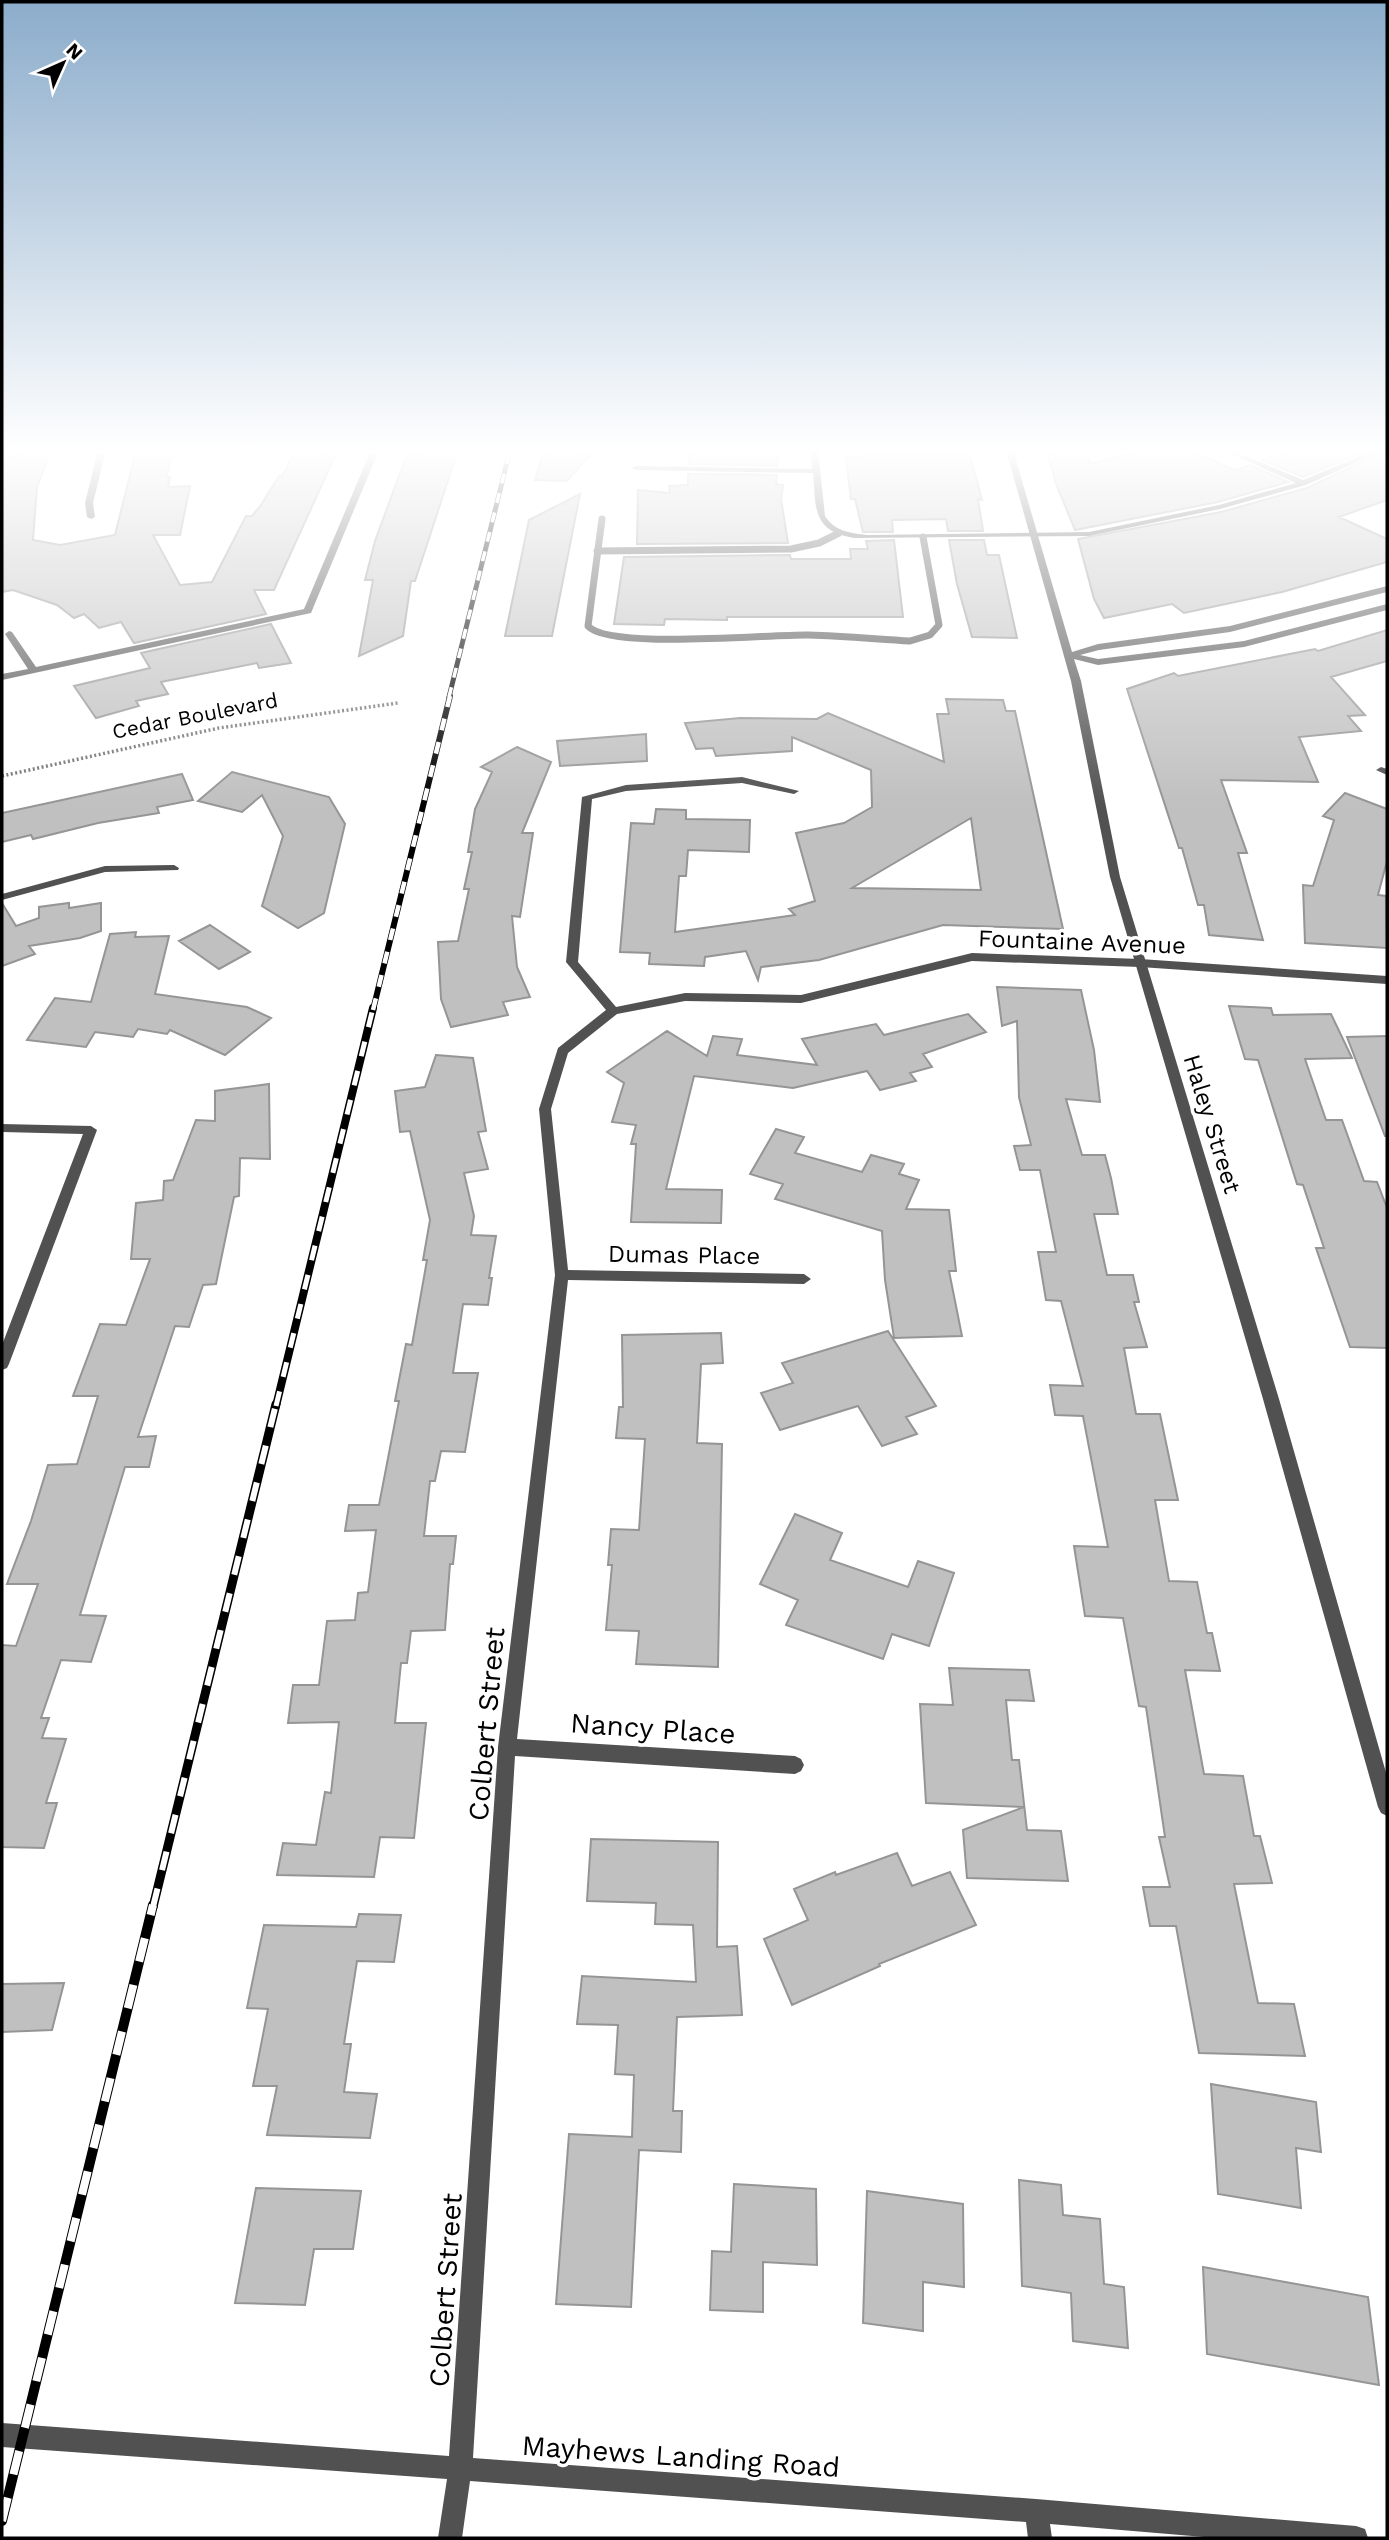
<svg xmlns="http://www.w3.org/2000/svg" width="1389" height="2540" font-family="'Work Sans',sans-serif">
<rect width="100%" height="100%" fill="#fff"/>
<path fill="#c0c0c0" stroke="#959595" stroke-width="2" fill-rule="evenodd" d="M18,450H51L37,487L33,540L60,545L115,535L136,451L174,450L166,477H170L168,487L190,486L180,535H153L180,585L212,582L246,516H252L261,505L279,476H282L296,450H328L326,456H335L274,590H254L266,614L134,643L121,622L99,628L84,614L74,618L57,605L13,590L2,592V471L6,458L16,457Z
M426,450H458L415,581H411L403,636L359,656L373,580H365L375,541L407,454H424Z
M549,450H558L591,454L567,481L535,480L542,457Z
M690,450H777V466L689,464Z
M1047,450L1087,451L1091,464L1145,450L1166,452L1188,450L1235,470L1250,465L1288,482L1218,502L1075,530L1056,484Z
M1291,450H1369L1303,477L1262,460Z
M1387,450V500L1339,517L1387,539V562L1282,592L1184,613L1172,604L1104,618L1094,599L1078,539L1221,512L1307,488Z
M969,452L982,500L978,499L983,531H948L946,519L892,520L893,532H863L855,499H851L846,457H865V453Z
M688,474L777,475L776,484L783,485L781,499L788,543L637,544L638,490L670,493L669,486L688,485Z
M580,494L552,636H505L529,520Z
M894,540L903,617H727V620L665,619L664,625L614,624L624,557L790,555L791,559H851L850,549H868L866,541Z
M949,540H984L987,555H999L1017,638L972,637L957,584Z
M271,624L291,663L259,668L257,663L161,682L168,694L136,701L139,706L96,718L74,686L150,668L141,653Z
M1387,630V661L1331,677L1365,715L1348,716L1361,731L1299,737L1318,782L1221,780L1247,853H1238L1263,940L1209,935L1204,905H1198L1182,848H1179L1127,689L1174,673L1178,676L1315,649L1318,651Z
M946,699L1003,700L1006,711H1015L1063,929L943,925L819,960L761,967L758,980L746,951L705,957L704,966L649,964L650,953L620,952L631,823L654,824L656,809L686,810V819L750,820L749,852L688,850L686,876H679L675,932L795,915L789,909L815,901L796,833L844,823L872,807L871,770L792,737V751L716,756L713,748L696,749L685,723L740,718L817,719L828,713L944,762L937,714H949ZM971,818L981,890L852,888Z
M646,734L647,761L560,766L557,741Z
M517,747L551,762L522,833H533L520,917L512,916L517,967L530,997L503,1002L508,1015L451,1027L441,999L438,942L458,941L469,889H464L472,852H468L475,809L492,772L481,767Z
M232,772L329,797L345,824L324,913L298,928L262,906L283,836L262,795L242,812L198,801Z
M182,774L193,800L157,807L159,813L98,823L33,839L31,835L2,842V813Z
M1345,793L1387,809V861L1378,895L1386,896L1387,948L1305,943L1303,885L1313,886L1334,820L1323,816Z
M2,903L16,926L39,918V907L69,903V908L101,903V931L80,938L29,946L35,954L2,966Z
M210,925L250,952L219,969L179,941Z
M136,932L135,937L169,936L155,994L247,1007L271,1018L225,1055L170,1030L167,1034L138,1029L133,1037L95,1032L86,1047L27,1040L55,998L91,1002L110,934Z
M997,987L1081,990L1094,1050L1100,1102L1066,1099L1082,1155H1105L1111,1178L1118,1214H1094L1107,1275H1133L1139,1302H1134L1147,1347L1124,1348L1136,1414H1160L1178,1500H1155L1169,1581L1197,1582L1207,1633H1212L1220,1671L1185,1670L1204,1774L1243,1776L1254,1836H1260L1272,1883L1234,1884L1258,2003L1294,2004L1305,2056L1199,2053L1176,1926H1150L1143,1887H1170L1159,1837H1165L1146,1707L1139,1706L1123,1618L1085,1616L1074,1546L1108,1547L1083,1416L1055,1415L1050,1385L1083,1386L1061,1301L1046,1300L1038,1252H1056L1040,1170H1020L1014,1146L1031,1145L1019,1097L1017,1021L1002,1026Z
M1229,1006L1271,1008L1273,1015L1331,1014L1352,1058L1305,1059L1326,1120H1342L1364,1181L1377,1182L1387,1208V1348L1350,1347L1316,1248H1324L1303,1185L1297,1184L1258,1060L1245,1059Z
M968,1014L986,1032L923,1054L932,1067L910,1073L916,1081L880,1090L867,1071L793,1088L694,1076L666,1189L722,1190L721,1223L631,1222L636,1144H631L636,1125L612,1122L624,1083L607,1072L667,1031L707,1056L713,1036L742,1039L737,1055L817,1065L802,1039L876,1024L884,1035Z
M1387,1036V1136H1385L1347,1037Z
M436,1055L473,1058L486,1131L478,1132L488,1169L464,1173L474,1216L471,1235L496,1236L489,1278H492L488,1305L463,1304L453,1373H478L465,1452L441,1451L435,1481H430L424,1536H456L453,1564H450L445,1630L411,1631L407,1663H401L395,1723H426L414,1838L380,1837L374,1877L277,1875L283,1843L316,1845L325,1792L331,1793L339,1722L288,1723L293,1685H319L327,1621L355,1620L358,1593L368,1592L376,1530L345,1531L349,1505H379L399,1401H395L406,1344L412,1345L427,1260H423L430,1220L410,1131L400,1132L395,1091L425,1087Z
M269,1084L270,1159L240,1158L239,1196L234,1197L216,1284L203,1285L189,1327L175,1326L138,1437L156,1436L149,1467H125L80,1615L106,1616L91,1662L61,1660L41,1718H49L42,1738L66,1739L46,1803H57L44,1848L2,1847V1645L16,1646L38,1584H7L31,1521L48,1465L77,1464L98,1396H73L100,1324L126,1325L150,1259H131L136,1203L163,1200L164,1181L173,1180L196,1120L215,1121V1091Z
M776,1129L804,1137L795,1153L862,1172L871,1155L904,1164L899,1174L919,1180L906,1209L949,1210L956,1271H949L962,1336L894,1338L885,1280L882,1231L775,1199L783,1184L750,1174Z
M888,1331L936,1406L906,1417L917,1434L882,1446L858,1406L780,1430L761,1393L793,1383L782,1363Z
M721,1333L723,1363L701,1364L697,1443L722,1444L718,1667L636,1664L639,1631L606,1630L612,1565H608L611,1529L639,1530L645,1439L616,1438L619,1407H623L622,1335Z
M795,1514L842,1533L830,1560L908,1587L918,1561L954,1573L929,1646L892,1634L883,1659L786,1625L798,1600L760,1584Z
M949,1668L1029,1670L1034,1701L1006,1700L1012,1760H1019L1027,1830L1061,1831L1068,1881L967,1878L963,1830L1024,1807L926,1803L920,1704L953,1705Z
M591,1839L718,1842L717,1947L737,1946L742,2015L677,2017L673,2111H682L681,2152L639,2150L631,2307L556,2304L569,2134L632,2137L634,2075L615,2074L618,2025L577,2024L582,1976L696,1982L693,1925L655,1924L656,1903L587,1901Z
M897,1853L912,1886L950,1872L976,1925L879,1964L880,1966L792,2005L764,1939L808,1920L794,1889L835,1872L836,1875Z
M359,1914L401,1915L394,1962L357,1961L344,2044H351L344,2092L377,2094L370,2138L267,2135L277,2086H253L268,2009L247,2008L264,1925L356,1927Z
M64,1983L52,2030L2,2032V1984Z
M1211,2084L1316,2102L1321,2152L1296,2148L1301,2208L1218,2194Z
M1019,2180L1061,2185L1063,2215L1100,2219L1104,2284L1124,2287L1128,2348L1073,2341L1071,2293L1022,2286Z
M734,2184L816,2189L817,2265L763,2262V2312L710,2310L712,2251L731,2252Z
M256,2188L361,2191L353,2249H314L305,2305L235,2303Z
M867,2191L963,2204L964,2287L923,2282V2331L863,2323Z
M1203,2267L1368,2297L1379,2385L1207,2354Z"/>
<g fill="none" stroke-linecap="round" stroke-linejoin="round">
<path stroke="#737373" stroke-width="3.5" stroke-dasharray="2 2.5" stroke-linecap="butt" d="M2,776L219,728L398,703"/>
<path stroke="#515151" stroke-width="7" d="M602,519L588,626C608,650 771,634 809,635C842,636 876,639 910,641L930,635L939,625L923,537
M597,551L791,549L819,543L839,533"/>
<path fill="#515151" fill-rule="evenodd" d="M98,450H106L93,503L95,517L91,519L87,517L85,503Z
M371,450H379L311,613L2,680V674L28,669L5,634L9,631L12,632L36,667L304,609Z
M810,450H818L825,516C835,532 851,533 868,535L1089,532L1219,505L1296,483L1223,450H1231L1303,480L1375,450H1384L1306,485L1220,509L1089,536L854,538C812,531 816,508 813,473L636,470L632,468L636,466L812,469Z
M1381,767L1387,769V775L1376,770Z
M742,777L799,791L794,794L742,783L626,791L592,799L578,962L616,1007L685,993L801,995L972,953L1140,959L1387,976V984L1140,967L972,961L801,1003L685,1001L617,1014L568,1053L551,1109L568,1270L804,1274L811,1279L804,1284L568,1280L517,1739L795,1756L801,1759L804,1765L801,1771L795,1774L515,1756L473,2458L1036,2499L1356,2526L1365,2529L1368,2538H1216L1050,2524L1052,2538H1028L1026,2522L470,2481L462,2538H438L447,2479L2,2447V2423L449,2456L498,1747L555,1275L539,1109L558,1048L606,1010L566,962L582,797L626,785Z
M174,865L179,868L178,870L105,872L2,900V894L105,866Z
M2,1124L91,1126L97,1130L9,1364L7,1368L2,1370V1345L83,1134L2,1132Z"/>
<path fill="#515151" fill-rule="evenodd" d="M1006,450H1013L1072,652L1098,644L1230,626L1387,586V592L1230,632L1099,650L1080,655L1098,659L1244,641L1387,604V610L1244,647L1098,665L1074,659L1081,681L1120,877L1279,1399L1387,1776V1816L1381,1813L1378,1807L1263,1399L1110,877L1071,681Z"/>
<defs>
<path id="rail-far4" d="M449,697L510,450"/>
<path id="rail-far3" d="M373,1010L450,696"/>
<path id="rail-far2" d="M276,1406L373,1008"/>
<path id="rail-far1" d="M153,1907L276,1404"/>
<path id="rail" d="M2,2521L153,1905"/>
</defs>
<use href="#rail-far4" stroke="#000" stroke-width="5"/>
<use href="#rail-far3" stroke="#000" stroke-width="6"/>
<use href="#rail-far2" stroke="#000" stroke-width="8"/>
<use href="#rail-far1" stroke="#000" stroke-width="9"/>
<use href="#rail" stroke="#000" stroke-width="10"/>
<use href="#rail-far4" stroke="#fff" stroke-width="3.5" stroke-dasharray="10" stroke-linecap="butt"/>
<use href="#rail-far3" stroke="#fff" stroke-width="4.5" stroke-dasharray="12" stroke-linecap="butt"/>
<use href="#rail-far2" stroke="#fff" stroke-width="5" stroke-dasharray="15" stroke-linecap="butt"/>
<use href="#rail-far1" stroke="#fff" stroke-width="6" stroke-dasharray="19" stroke-linecap="butt"/>
<use href="#rail" stroke="#fff" stroke-width="8" stroke-dasharray="24" stroke-linecap="butt"/>
</g>
<linearGradient id="sky" x2="0" y2="1"><stop stop-color="#8baccb"/><stop offset="0.56" stop-color="#fff"/><stop offset="1" stop-color="#fff" stop-opacity="0"/></linearGradient>
<rect width="1389" height="805" fill="url(#sky)"/>
<g text-anchor="middle" stroke-width="7" stroke-linejoin="round" paint-order="stroke">
<g font-size="21" fill="#000" stroke="#fff">
<text transform="translate(195 716) rotate(-11)" y="7">Cedar Boulevard</text>
</g>
<g font-size="24" fill="#000" stroke="#fff">
<text transform="translate(1082 942) rotate(2)" y="8">Fountaine Avenue</text>
<text transform="translate(1212 1124) rotate(73)" y="8">Haley Street</text>
<text transform="translate(684 1255) rotate(1)" y="8">Dumas Place</text>
</g>
<g font-size="28" fill="#000" stroke="#fff">
<text transform="translate(486 1724) rotate(-85)" y="10">Colbert Street</text>
<text transform="translate(653 1728) rotate(4)" y="10">Nancy Place</text>
<text transform="translate(445 2290) rotate(-86)" y="10">Colbert Street</text>
<text transform="translate(681 2456) rotate(4)" y="10">Mayhews Landing Road</text>
</g>
</g>
<rect width="1389" height="2540" fill="none" stroke="#000000" stroke-width="7"/>
<g transform="translate(63 63) rotate(45)" stroke="#ffffff" stroke-width="5" paint-order="stroke">
<path d="M0-5L12 26L0 18L-12 26Z" fill="#000000"/>
<text y="-10" font-size="19" font-weight="bold" text-anchor="middle" fill="#000000">N</text>
</g>
</svg>
